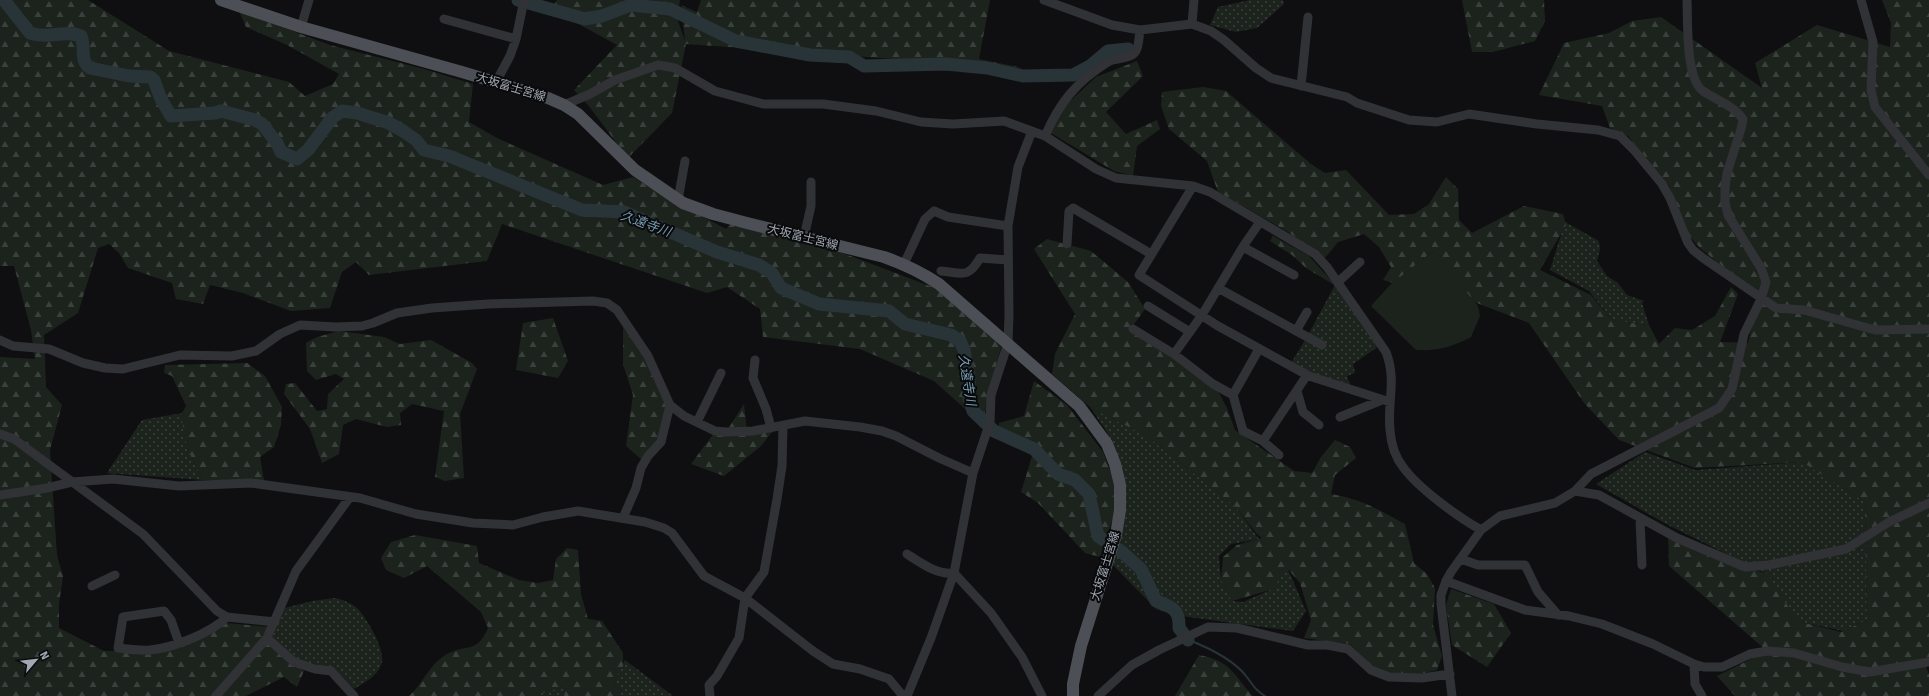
<svg xmlns="http://www.w3.org/2000/svg" width="1929" height="696" font-family="'Fira Sans','Noto Sans JP',sans-serif">
<defs>
<pattern id="grass-dots" width="8" height="8" patternUnits="userSpaceOnUse"><rect width="8" height="8" fill="#1c231c"/><path d="M2 2h.1M6 6h.1" fill="none" stroke="#3a403b" stroke-width="1.8" stroke-linecap="round"/></pattern>
<pattern id="forest-firs" width="22" height="20" patternUnits="userSpaceOnUse"><rect width="22" height="20" fill="#1c231c"/><path d="M5 1l3.5 6h-7zM16 11l3.5 6h-7z" fill="#3a403b"/></pattern>
</defs>
<rect width="100%" height="100%" fill="#0f0f11"/>
<path fill="url(#grass-dots)" d="M1250,0H1283L1284,4L1257,28L1236,32L1210,25L1218,7Z
M1565,222L1599,241L1600,249L1597,261L1607,276L1618,283L1627,295L1644,301L1642,303L1649,325L1613,321L1589,291L1550,270Z
M1335,285L1379,346L1353,364L1355,373L1347,376L1350,384L1348,386L1312,377L1291,363L1308,335Z
M1090,407L1148,437L1235,506L1259,539L1231,544L1219,556L1221,580L1232,601L1243,602L1270,590L1287,567L1306,611L1293,631L1174,615L1156,609L1113,565L1126,508L1119,465L1107,432Z
M182,413L188,450L203,480L107,473L142,420Z
M1645,452L1695,470L1802,462L1865,502L1867,620L1843,631L1797,621L1765,573L1668,525L1596,484Z
M335,598C344,600 352,603 359,610C368,621 387,652 381,665C377,677 363,683 354,689L335,669L297,660L272,638L284,608L312,601Z
M625,660L673,696H622L614,681Z
M566,686L564,696H534L535,695Z"/>
<path fill="url(#forest-firs)" d="M0,0H88L169,51L289,82L305,96L333,84L339,74L287,45L246,27L239,11L330,45L424,69L473,84L469,122L497,138L603,185L633,177L669,199L726,229L733,222L796,242L840,252L938,289L991,335L1001,347L986,405L984,426L934,381L860,349L763,337L760,309L727,287L707,293L502,224L487,261L369,275L356,262L342,272L330,308L291,311L243,293L210,285L203,304L176,299L172,283L128,268L119,253L109,244L98,248L78,313L44,335L46,387L62,405L50,450L57,556L63,576L59,604V628L104,651L169,650L226,623L269,627L272,648L304,671L297,687L284,677L246,696H0V357L35,359L31,330L14,266H0Z
M557,0H680L677,18L685,41L681,5L697,12L701,0H990L979,59L1023,68L686,44L672,113L628,158L588,105L574,90L617,45L551,9Z
M1462,0H1544L1545,21L1535,41L1493,52H1472Z
M1882,0H1929V662L1925,663L1929,675V696H1735L1717,676L1767,651L1669,566L1668,534L1745,567L1768,574L1797,621L1841,632L1867,620L1865,502L1802,462L1695,468L1619,440L1584,403L1529,323L1474,302L1433,251L1393,283L1383,280L1391,267L1379,247L1364,234L1338,242L1325,258L1285,230L1218,192L1207,161L1169,129L1161,106L1162,92L1203,87L1226,91L1311,164L1325,173L1346,170L1389,215L1414,214L1429,204L1446,177L1458,189L1459,220L1472,233L1524,206L1563,214L1566,225L1540,270L1591,295L1613,321L1649,325L1659,344L1675,328L1692,330L1715,316L1731,287L1738,294L1720,342L1748,343L1759,296L1700,248L1690,237L1669,186L1628,136L1610,128L1602,106L1539,95L1564,43L1609,33L1632,21L1661,17L1762,88L1755,63L1817,25L1890,47L1891,23Z
M1137,61L1143,76L1106,112L1126,134L1157,120L1160,129L1137,146L1133,176L1114,171L1051,133L1065,106L1096,77Z
M1273,236L1309,256L1336,286L1306,268L1292,255L1270,241Z
M1047,239L1091,251L1128,282L1145,309L1132,327L1218,391L1227,408L1235,430L1294,471L1312,473L1321,457L1335,440L1350,447L1356,458L1335,475L1331,494C1364,500 1377,509 1405,524L1414,563L1427,574L1435,588L1433,625L1442,656L1437,670L1420,674H1389L1375,668L1350,644L1304,638L1311,620L1300,583L1287,568L1273,589L1232,601L1221,580L1223,557L1237,545L1262,538L1257,534L1235,506L1148,437L1090,407L1052,374L1055,354L1075,314L1034,249Z
M553,318L568,361L558,378L516,370L523,323Z
M623,328L648,356L669,403L661,442L642,460L626,446L633,395L623,364Z
M339,331L384,337L400,344L431,340L472,363L477,369L460,414L464,478L445,481L435,477L444,411L412,404L400,413L401,425L387,427L356,419L343,425L339,454L322,463L310,429L284,394L286,384L295,383L317,411L327,409L328,394L344,379L336,374L316,380L307,371L306,343L317,337Z
M247,363L265,376L282,407L281,425L274,447L260,457L264,480H203L187,448L181,415L186,406L172,376L164,373L165,365Z
M1034,381L1067,405L1103,452L1111,473L1116,494L1113,518L1100,557L1085,553L1038,503L1021,492L1033,453L997,438L999,423L1024,416Z
M744,404L747,432L775,428L761,446L724,476L691,464L714,433L726,432Z
M415,535L477,546L479,563L519,580L538,583L553,580L556,559L567,548L578,550L581,594L588,619L602,621L623,653V666L614,681L622,696H564L566,686L533,696H409C424,683 430,662 449,653C469,644 477,653 488,628L481,612L427,566L404,578L386,570L381,558L391,542Z
M1451,589L1494,604L1511,633L1487,667L1452,645L1446,605Z
M1199,655C1231,661 1233,674 1253,696H1175Z"/>
<path fill="#1c231c" d="M1433,251L1478,306L1480,316L1471,337C1452,347 1439,351 1416,350L1371,306L1390,285Z"/>
<g fill="none" stroke-linecap="round" stroke-linejoin="round">
<path stroke="#293439" stroke-width="2" d="M1189,640C1209,648 1233,659 1246,676C1254,686 1254,689 1265,696"/>
<path stroke="#293439" stroke-width="13" d="M4,0L30,33C36,35 42,36 49,35C60,35 69,31 81,36C86,47 79,61 90,68L129,76L150,77L154,80L161,99L171,116L215,113L221,111L255,120L262,124L277,143L281,152L297,159L308,150L332,118L342,111L357,113L389,123L403,131L416,140L424,150L449,156L582,210L624,212L717,252L759,265L772,273L781,288L819,304L889,311L905,324L951,335L960,341L964,350L969,377V398L973,411L994,431L1034,449L1058,474L1075,480L1089,494L1098,536L1122,552L1141,569L1156,601C1172,607 1180,609 1179,628L1188,640
M518,0L585,19L602,16L631,5L670,9L736,41L810,55L849,57L864,66L946,64L987,68L1023,76L1073,75L1090,66L1108,51L1128,49"/>
<path stroke="#303236" stroke-width="9" d="M1044,0L1112,25L1140,30L1192,24L1211,31L1224,40L1256,68L1271,78L1347,97L1357,103L1409,120L1437,122L1469,114L1537,124L1598,130L1620,136L1634,150L1662,184L1670,198L1688,243L1693,250L1703,258L1776,308L1804,310L1875,330L1929,329
M1861,0L1873,42L1871,90L1875,107L1929,175
M444,19L516,39
M1192,24L1194,0
M301,27L309,0
M496,82L510,56L516,39L524,0
M1301,86L1308,17
M564,105L590,94L615,80L658,65L675,68L715,91L763,104H823L876,111L921,122L953,124L1004,121L1045,136L1096,169L1116,178L1193,186L1210,192L1315,254L1327,267L1386,352C1397,381 1387,401 1390,430C1391,443 1395,457 1403,467C1418,488 1458,517 1481,530
M1045,136C1060,102 1076,82 1108,62C1116,57 1130,60 1136,51C1139,46 1139,36 1140,30
M1193,186L1139,275L1218,326L1309,376L1390,402
M678,200L685,161
M804,237L811,206V182
M1067,244L1069,211L1073,208L1151,254
M1243,247L1294,275
M904,264L925,219L934,211L948,217L1008,226
M941,271C962,273 968,279 980,258L1008,260
M1338,282L1360,262
M1218,288L1322,345
M1148,306L1190,332
M1133,329L1174,354L1213,384L1233,395L1243,431L1263,441L1279,455
M1296,331L1307,312
M0,340L13,346L49,349L83,363L105,368L123,369L180,355L232,356L256,351L280,334L300,325L336,327L362,326L373,323L397,313L432,308L488,304L593,301L607,303L617,310L648,356L670,405L684,416L715,431L726,432L753,431L805,421L860,427L882,431L896,436L939,458L973,473
M1174,354L1202,315L1244,245L1260,222
M755,360L753,378L766,409L771,428
M1297,391L1303,412L1319,425
M1233,395L1259,349
M1340,417L1382,400
M697,422L721,373
M0,434L14,439L143,534L217,611L227,617L275,622
M1263,441L1307,375
M1575,491L1599,495L1677,538L1745,567L1769,565L1846,549L1889,522L1929,503
M0,495L47,488L72,482L113,479L179,486L251,483L360,498L416,514L473,523L513,525L543,517L578,511L645,522L664,528L672,533L704,576L745,598L813,651L833,664L860,669L889,679L903,696
M623,518L636,488L641,468L648,456L661,442L670,405
M1640,519L1642,565
M907,554C921,563 937,575 954,573
M1461,559L1478,565H1525L1538,592L1558,615
M954,573L991,613L1022,657L1042,696
M1446,581L1525,610L1569,616L1602,624L1653,644L1694,664L1704,667H1722L1750,654L1767,651L1794,653L1842,667L1870,672L1929,662
M92,586L115,575
M267,638L294,662L315,669L331,671L354,696
M179,643L171,620L164,611L123,617L118,648C128,649 139,651 150,650C173,648 211,633 227,617
M1694,664L1695,684L1702,696
M216,696L267,638L296,571L350,497
M710,696L709,685L717,676L739,638L745,598L764,572L777,499L782,466L783,426
M907,696L931,638L954,573L973,473L990,422L991,395L1008,343L1009,315L1008,226L1018,167L1032,131
M1098,696L1132,665L1159,650L1208,627L1237,628L1308,645H1327L1348,649L1371,670L1389,677L1422,678L1450,674
M1452,696L1441,604V595L1446,581L1451,572L1481,530L1500,516L1555,503L1575,491L1591,474L1719,408L1732,389L1744,334L1761,299L1766,282L1761,268L1728,215L1725,202V188L1727,173L1741,129L1743,119C1733,105 1716,100 1703,91C1685,78 1688,20 1687,0"/>
<path stroke="#4c4f55" stroke-width="12" d="M221,0L301,27L462,72L548,98L564,105L578,114L635,170L683,203L713,214L747,223L884,257C904,264 921,272 939,284L1079,406L1107,444L1115,464L1120,485V510L1116,535L1081,646L1073,684V696"/>
</g>
<g text-anchor="middle" stroke-width="4" stroke-linejoin="round" paint-order="stroke">
<g font-size="12" fill="#a0a8b2" stroke="#0a0a0c">
<text transform="translate(511 87) rotate(17)" y="4">大坂富士宮線</text>
<text transform="translate(803 237) rotate(14)" y="4">大坂富士宮線</text>
<text transform="translate(1105 566) rotate(-73)" y="4">大坂富士宮線</text>
</g>
<g font-size="13" font-style="italic" fill="#759baf" stroke="#0a0a0c">
<text transform="translate(646 223) rotate(20)" y="5">久遠寺川</text>
<text transform="translate(968 380) rotate(81)" y="5">久遠寺川</text>
</g>
</g>
<g transform="translate(36 660) rotate(62)" stroke="#0a0a0c" stroke-width="3" paint-order="stroke">
<path d="M0-3L7 15L0 10L-7 15Z" fill="#a0a8b2"/>
<text y="-6" font-size="11" font-weight="bold" text-anchor="middle" fill="#a0a8b2">N</text>
</g>
</svg>
